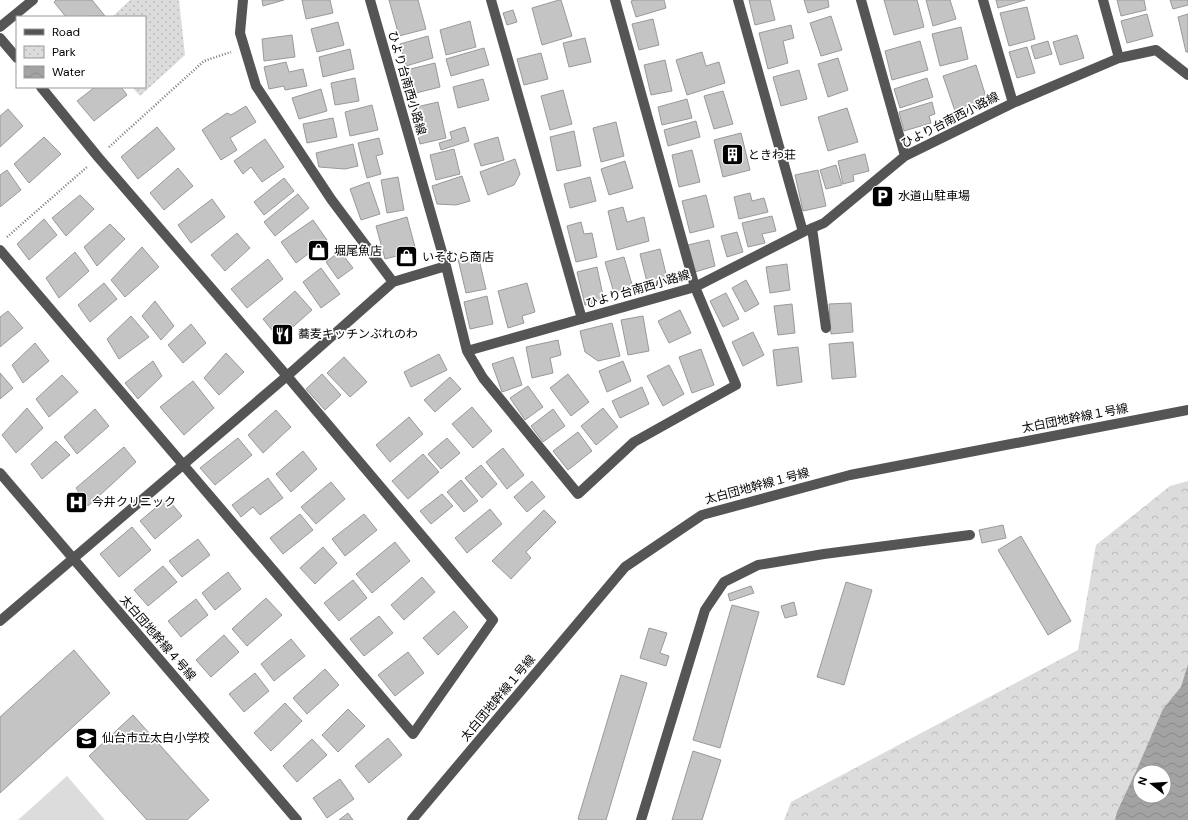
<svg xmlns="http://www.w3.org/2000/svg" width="1188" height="820" font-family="'DM Sans','Noto Sans JP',sans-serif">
<defs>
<pattern id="forest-crowns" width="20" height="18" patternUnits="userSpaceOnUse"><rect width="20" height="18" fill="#dcdcdc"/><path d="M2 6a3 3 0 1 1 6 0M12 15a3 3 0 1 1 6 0" fill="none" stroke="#bbb"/></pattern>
<pattern id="park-dots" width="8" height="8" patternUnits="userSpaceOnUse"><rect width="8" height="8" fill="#dcdcdc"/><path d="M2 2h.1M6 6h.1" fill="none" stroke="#bbb" stroke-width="1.8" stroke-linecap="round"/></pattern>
<pattern id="water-waves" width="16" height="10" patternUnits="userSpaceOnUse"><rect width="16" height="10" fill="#a3a3a3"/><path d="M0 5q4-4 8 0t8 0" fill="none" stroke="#8b8b8b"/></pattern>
</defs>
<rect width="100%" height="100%" fill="#fff"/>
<path fill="#dcdcdc" d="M67,776L105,820H18Z"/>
<path fill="url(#forest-crowns)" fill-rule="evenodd" d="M1188,481V820H784L791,802L1078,650L1096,545L1170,486ZM1140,772H1164V796H1140Z"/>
<path fill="url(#park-dots)" d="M130,0H179L185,55L140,96L132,87H145V17H112Z"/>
<path fill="url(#water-waves)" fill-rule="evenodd" d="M1188,664V820H1115L1117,812L1137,769L1163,709L1181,687ZM1140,772H1164V796H1140Z"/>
<path fill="#c4c4c4" stroke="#999" d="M56,0H92L105,16L66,17L54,2Z
M262,0H284L263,6Z
M302,0H330L333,13L306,19Z
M389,0H418L426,29L399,36Z
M559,0H561L572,36L542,45L532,8Z
M635,0H664L666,8L636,17L631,1Z
M749,0H770L775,20L755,25Z
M804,0H828L829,7L808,13Z
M884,0H917L924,27L894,35Z
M926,0H950L956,19L933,26Z
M996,0H1025L998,8Z
M1117,0H1144L1146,10L1121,16Z
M1170,0H1188V5L1173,9Z
M1027,7L1035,39L1009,46L1000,13Z
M513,10L517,22L507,25L503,13Z
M1147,14L1153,36L1127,43L1121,21Z
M1188,14V52H1186L1178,17Z
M831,16L842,50L821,56L810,23Z
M653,19L659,45L639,50L632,24Z
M470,21L476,47L446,55L440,30Z
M338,22L344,45L317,52L311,29Z
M791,25L794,38L783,41L788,63L768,69L759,33Z
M961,27L968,59L940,66L932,34Z
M292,35L295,57L264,61L262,39Z
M1077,35L1084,58L1060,65L1053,42Z
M428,36L433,58L406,66L400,44Z
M585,38L591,62L569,67L563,43Z
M920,41L928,70L892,80L885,51Z
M1048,41L1052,54L1035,59L1031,46Z
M1027,47L1035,73L1017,78L1009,52Z
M484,48L489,65L451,76L446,59Z
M350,49L354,69L323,77L319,57Z
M702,52L706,66L719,62L725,83L687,95L676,60Z
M541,53L548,79L524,85L517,59Z
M838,58L848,90L828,97L818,64Z
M665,60L672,91L651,95L644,65Z
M286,62L289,72L303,69L307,86L285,90L284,86L269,89L264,67Z
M435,63L440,87L408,95L402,71Z
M976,65L987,100L955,111L943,76Z
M799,70L807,99L781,106L773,77Z
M355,78L359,101L335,105L331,83Z
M927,78L933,97L900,108L894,89Z
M483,79L489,100L458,108L453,87Z
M95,87H121L127,95L94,121L77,101Z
M321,89L327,111L299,119L292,98Z
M563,90L572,124L550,130L541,96Z
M723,91L733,124L714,129L704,96Z
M687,99L692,118L662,125L658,107Z
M438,102L446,138L420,144L412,108Z
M932,102L935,114L929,116L931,123L904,131L899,112Z
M372,105L378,130L350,136L345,112Z
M246,106L256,122L230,138L237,150L221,160L202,130L227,113L231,115Z
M847,108L858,142L828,151L818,117Z
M8,109L23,126L0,147V116Z
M333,118L337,137L307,143L303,124Z
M696,121L700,137L668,146L664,130Z
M616,122L624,156L601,162L593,128Z
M157,127L175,149L138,179L121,157Z
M465,127L469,141L441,150L439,143L452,139L450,132Z
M574,131L581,166L557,171L550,137Z
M741,133L750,170L723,177L714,140Z
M44,137L61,154L29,183L14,164Z
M498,137L504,160L481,166L474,144Z
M379,138L383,154L376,156L381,174L367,178L358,143Z
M265,139L284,167L262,182L251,167L243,174L234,161Z
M353,144L358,166L345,169L319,167L316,153Z
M454,149L460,174L436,180L430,155Z
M692,150L700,182L679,187L672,155Z
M865,154L869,171L853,175L854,181L843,184L838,161Z
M515,159L520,174L514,185L488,195L480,172Z
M625,161L633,188L609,195L601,169Z
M836,165L842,185L826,189L820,170Z
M178,168L193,186L164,210L150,193Z
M7,170L21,190L0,207V175Z
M818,170L826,206L803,211L795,175Z
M462,176L470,201L456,205L437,204L432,186Z
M398,177L404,210L387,213L381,180Z
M590,177L596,201L570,208L564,184Z
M284,178L294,191L264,215L254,202Z
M369,182L380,214L361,220L350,189Z
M750,193L752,201L764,198L768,212L739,219L734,197Z
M298,194L309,208L275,236L264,222Z
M80,195L94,209L66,236L52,218Z
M706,195L714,227L690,233L682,201Z
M212,199L225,217L191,243L178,225Z
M623,207L627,222L644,217L649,241L617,250L608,211Z
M772,216L776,231L762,234L765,243L748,247L742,223Z
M407,217L416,251L385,259L376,226Z
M44,219L57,235L29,260L17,244Z
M313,220L327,240L296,263L281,242Z
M581,222L584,234L592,233L597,257L576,262L567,226Z
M110,224L125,239L97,266L84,247Z
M737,232L743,252L727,257L721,236Z
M237,233L250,248L225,271L211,255Z
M709,240L715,266L695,272L688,245Z
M142,247L159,267L125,297L111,280Z
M660,249L668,282L648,286L640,254Z
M340,251L353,268L338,279L326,262Z
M75,252L89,271L59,298L46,278Z
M478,255L486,289L466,293L458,259Z
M624,257L633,288L614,293L605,262Z
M268,259L283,279L247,308L231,289Z
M787,264L790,290L770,293L766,267Z
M597,267L604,300L585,305L577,272Z
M321,268L340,294L321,308L303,282Z
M746,280L759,304L745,312L732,288Z
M104,283L117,299L90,322L78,305Z
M527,283L535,312L522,316L524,323L508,328L498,291Z
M295,291L312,310L279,339L263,319Z
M726,293L739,319L723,327L710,301Z
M487,296L493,324L470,329L464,302Z
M155,301L174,326L161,340L142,316Z
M851,303L853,332L831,334L829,304Z
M792,304L795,333L778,335L774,306Z
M680,310L691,333L669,343L658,321Z
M8,311L23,328L0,347V317Z
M131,316L149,337L119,359L107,339Z
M643,316L649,351L628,355L621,320Z
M612,323L620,356L598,361L585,352L580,331Z
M191,324L206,343L183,363L168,345Z
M753,332L764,355L743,366L732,342Z
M558,340L561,355L550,358L553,373L532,378L526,347Z
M853,342L856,377L832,379L829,344Z
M35,343L49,361L23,383L12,365Z
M798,347L802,382L777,386L773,350Z
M701,349L714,385L692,393L679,357Z
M226,353L244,372L219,395L204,378Z
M439,354L447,370L411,387L404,372Z
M344,357L367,382L350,397L327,373Z
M513,357L522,385L502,392L492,364Z
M153,361L162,376L138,399L125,383Z
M623,361L631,381L607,392L599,371Z
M669,365L684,394L663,406L647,376Z
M0,373L13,388L0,399Z
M322,374L341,395L325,410L306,389Z
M568,374L589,402L571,416L550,388Z
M62,375L78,392L49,417L36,399Z
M450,377L461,389L435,412L424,400Z
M193,381L214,408L184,435L160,407Z
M528,386L543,407L525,420L510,398Z
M642,387L649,404L620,418L612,401Z
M472,407L492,431L473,448L452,424Z
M27,408L43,428L16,453L2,435Z
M603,408L618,427L596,445L581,426Z
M95,409L109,426L77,454L64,437Z
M553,409L565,426L543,442L531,426Z
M276,410L291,427L263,453L248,435Z
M409,417L423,434L390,462L376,445Z
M578,432L592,451L568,470L553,451Z
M238,438L252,455L215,485L200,468Z
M447,438L460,453L441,469L428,454Z
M56,441L70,455L42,479L31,464Z
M124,447L136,462L88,506L76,488Z
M503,448L524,475L507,489L486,462Z
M303,451L317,469L291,492L276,474Z
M423,454L439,472L408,499L392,481Z
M481,465L497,484L482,498L465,478Z
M268,478L283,498L260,515L253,507L241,517L232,505Z
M461,480L478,501L464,512L447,492Z
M532,481L545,497L527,512L514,497Z
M331,482L345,499L316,524L301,507Z
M442,494L453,506L431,524L420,511Z
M167,498L182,516L155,539L140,521Z
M490,509L502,524L467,553L455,538Z
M544,510L556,522L526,552L531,558L511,579L492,561Z
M300,514L313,530L283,554L270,538Z
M364,514L377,530L345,556L332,539Z
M1003,525L1006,538L982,543L979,530Z
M132,527L151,550L119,577L100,554Z
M1021,536L1071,621L1048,635L998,550Z
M198,539L210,555L182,577L169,561Z
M395,542L410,561L372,593L356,574Z
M323,547L337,563L315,584L300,568Z
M163,566L177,582L148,606L134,590Z
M228,572L241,589L215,610L202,593Z
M422,577L435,592L404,620L391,605Z
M353,580L367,598L339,621L324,603Z
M846,582L872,590L844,685L817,677Z
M751,586L754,593L730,601L728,594Z
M266,598L282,615L247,646L232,629Z
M196,599L208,615L181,637L168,621Z
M794,602L797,615L785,618L781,606Z
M732,605L759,612L720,748L693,740Z
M454,611L468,627L438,655L423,638Z
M379,616L393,633L364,656L350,639Z
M649,628L667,633L660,653L669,656L666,666L640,658Z
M224,635L239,652L211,677L196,660Z
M291,639L305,656L274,681L261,664Z
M74,650L110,693L0,793V717Z
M408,652L424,673L395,696L378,675Z
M325,669L339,685L307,714L293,698Z
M255,673L269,691L244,712L229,694Z
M621,675L647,683L606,820H581L578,819Z
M285,703L302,721L271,751L254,733Z
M348,709L365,726L338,752L322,735Z
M133,715L209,800L187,820H147L89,756Z
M388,738L402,755L369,783L355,766Z
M312,739L327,755L297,782L283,766Z
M693,751L721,760L702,820H672Z
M340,779L354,799L327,818L313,798Z
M348,813L353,820H339Z"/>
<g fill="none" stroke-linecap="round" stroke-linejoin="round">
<path stroke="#777" stroke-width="2.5" stroke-dasharray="1 2" stroke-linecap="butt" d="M109,147L204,61L231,52
M7,237L87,167"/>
<path stroke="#555" stroke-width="10" d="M243,0L240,33L256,86L331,199L393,282
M370,0L446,266L467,351L695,287L803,232L824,223L905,156L1013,103L1119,58L1156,50L1188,75
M491,0L582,319
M738,0L803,232
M861,0L905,156
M983,0L1013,103
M1103,0L1119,58
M0,27L33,0
M0,38L17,58
M812,228L826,328
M0,250L413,734L493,620L287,376L98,157L41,87
M467,351L483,378L578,494L634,442L736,385L695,287L615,0
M0,473L297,820
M0,621L287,376L393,282L446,266
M412,820L625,567L702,515L850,475L1188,410
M641,820L705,610L724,582L758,565L824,554L970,535"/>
</g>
<defs>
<symbol id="building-square" viewBox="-11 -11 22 22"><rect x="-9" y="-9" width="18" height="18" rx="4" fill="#000" stroke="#fff"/><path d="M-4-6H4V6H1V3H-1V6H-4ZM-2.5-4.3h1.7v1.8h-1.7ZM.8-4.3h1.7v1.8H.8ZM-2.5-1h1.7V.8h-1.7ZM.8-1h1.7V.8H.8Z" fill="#fff"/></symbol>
<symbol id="parking-square" viewBox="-11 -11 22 22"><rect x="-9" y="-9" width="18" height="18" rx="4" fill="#000" stroke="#fff"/><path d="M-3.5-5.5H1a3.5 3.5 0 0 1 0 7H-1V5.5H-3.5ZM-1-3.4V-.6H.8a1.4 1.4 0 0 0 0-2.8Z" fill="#fff"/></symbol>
<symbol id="shop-square" viewBox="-11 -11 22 22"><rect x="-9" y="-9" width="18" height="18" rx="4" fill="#000" stroke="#fff"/><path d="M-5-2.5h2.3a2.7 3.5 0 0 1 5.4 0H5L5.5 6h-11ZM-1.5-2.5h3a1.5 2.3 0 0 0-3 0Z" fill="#fff"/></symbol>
<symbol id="restaurant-square" viewBox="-11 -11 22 22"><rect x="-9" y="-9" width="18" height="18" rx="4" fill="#000" stroke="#fff"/><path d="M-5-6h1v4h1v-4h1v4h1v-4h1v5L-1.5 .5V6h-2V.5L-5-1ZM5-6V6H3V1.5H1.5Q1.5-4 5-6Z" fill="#fff"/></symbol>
<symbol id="hospital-square" viewBox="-11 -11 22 22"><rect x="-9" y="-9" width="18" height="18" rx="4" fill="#000" stroke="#fff"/><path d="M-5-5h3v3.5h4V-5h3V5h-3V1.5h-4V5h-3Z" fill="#fff"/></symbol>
<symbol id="school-square" viewBox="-11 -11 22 22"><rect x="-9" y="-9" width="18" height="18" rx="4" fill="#000" stroke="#fff"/><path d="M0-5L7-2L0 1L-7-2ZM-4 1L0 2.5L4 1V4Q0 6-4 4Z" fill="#fff"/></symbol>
</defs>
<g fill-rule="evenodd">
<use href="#building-square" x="720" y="142" width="25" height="25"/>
<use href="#parking-square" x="870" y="184" width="25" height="25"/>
<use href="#shop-square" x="306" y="238" width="25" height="25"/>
<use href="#shop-square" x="394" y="244" width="25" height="25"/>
<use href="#restaurant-square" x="270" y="322" width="25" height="25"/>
<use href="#hospital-square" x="64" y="490" width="25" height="25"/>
<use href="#school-square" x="74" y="726" width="25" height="25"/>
</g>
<g text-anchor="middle" stroke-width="3.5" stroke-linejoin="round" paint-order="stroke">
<g font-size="12" fill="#000" stroke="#fff">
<text transform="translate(407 83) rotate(74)" y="4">ひより台南西小路線</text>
<text transform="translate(950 120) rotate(-27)" y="4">ひより台南西小路線</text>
<text transform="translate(638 289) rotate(-16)" y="4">ひより台南西小路線</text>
<text transform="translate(1075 418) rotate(-11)" y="4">太白団地幹線１号線</text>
<text transform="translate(757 486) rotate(-15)" y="4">太白団地幹線１号線</text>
<text transform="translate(158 638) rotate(49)" y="4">太白団地幹線４号線</text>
<text transform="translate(498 698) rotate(-50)" y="4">太白団地幹線１号線</text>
</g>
<g font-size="12" fill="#000" stroke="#fff" text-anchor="start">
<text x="748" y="159">ときわ荘</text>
<text x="898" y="200">水道山駐車場</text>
<text x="334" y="255">堀尾魚店</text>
<text x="422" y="261">いそむら商店</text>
<text x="298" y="338">蕎麦キッチンぶれのわ</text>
<text x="92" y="506">今井クリニック</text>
<text x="102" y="742">仙台市立太白小学校</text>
</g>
</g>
<rect x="16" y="16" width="130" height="72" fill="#ffffff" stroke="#999999"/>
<rect x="24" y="29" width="20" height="6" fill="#555555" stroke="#999999"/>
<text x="52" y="36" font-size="12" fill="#000000">Road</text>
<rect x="24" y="46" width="20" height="12" fill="url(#park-dots)" stroke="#999999"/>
<text x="52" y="56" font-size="12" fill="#000000">Park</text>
<rect x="24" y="66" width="20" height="12" fill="url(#water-waves)" stroke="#999999"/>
<text x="52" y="76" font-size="12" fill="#000000">Water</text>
<g transform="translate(1152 784) rotate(287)"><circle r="19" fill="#ffffff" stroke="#999999"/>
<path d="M0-3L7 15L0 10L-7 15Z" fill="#000000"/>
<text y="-6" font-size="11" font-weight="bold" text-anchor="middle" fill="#000000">N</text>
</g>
</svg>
